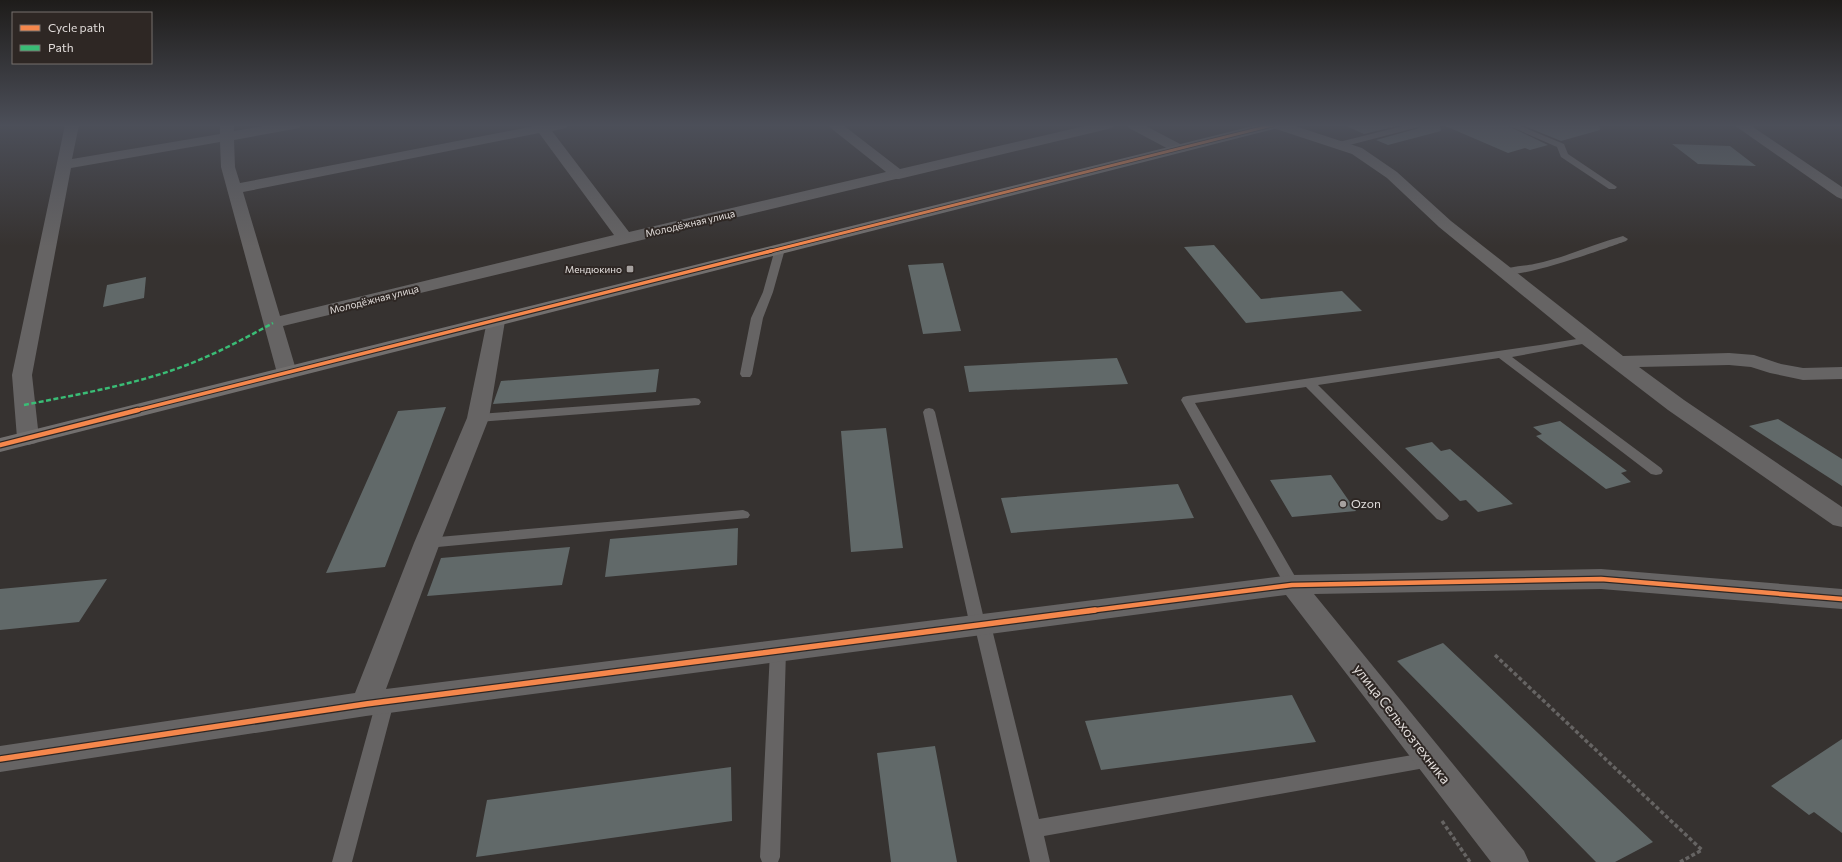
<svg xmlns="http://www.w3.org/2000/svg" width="1842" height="862" font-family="Commissioner,sans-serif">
<rect width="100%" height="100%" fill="#363230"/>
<path fill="#616969" d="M1344,125H1401L1364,134Z
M1421,125H1440L1441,131L1388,145L1376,140L1419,128Z
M1443,125H1506L1548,145L1530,150L1525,148L1508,153Z
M1522,125H1599L1600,130L1561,141Z
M1672,144L1730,146L1756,166L1698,164Z
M1214,245L1261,299L1342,291L1362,311L1246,323L1184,247Z
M943,263L961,331L923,334L908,265Z
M146,277L144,298L103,307L107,285Z
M1117,358L1128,384L969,392L964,366Z
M659,369L656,392L493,404L501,381Z
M446,407L385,567L326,573L398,411Z
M1778,419L1842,459V486L1749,426Z
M1560,421L1627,471L1621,473L1631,482L1606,489L1536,436L1542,434L1533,427Z
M886,428L903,548L851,552L841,431Z
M1432,442L1441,451L1450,449L1513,504L1478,512L1466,500L1460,501L1405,448Z
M1331,475L1356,511L1292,517L1270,480Z
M1178,484L1194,518L1011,533L1001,498Z
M738,528L737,565L605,577L610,539Z
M570,547L562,585L427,596L441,558Z
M107,579L79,622L0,630V589Z
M1443,643L1653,842L1615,862H1596L1397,661Z
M1292,695L1316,742L1101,770L1085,721Z
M1842,739V833L1814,812L1809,815L1771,786Z
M935,746L957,862H891L877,753Z
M731,767L732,821L476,857L487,800Z"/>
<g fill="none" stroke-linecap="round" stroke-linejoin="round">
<path stroke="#666463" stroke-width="3.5" stroke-dasharray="4 2.5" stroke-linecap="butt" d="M1495,655L1702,850L1680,862
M1442,821L1470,862"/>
<path fill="#666464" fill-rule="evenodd" d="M1407,125H1420L1419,127L1338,148L1334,145L1335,143Z
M1507,125H1518L1564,144L1568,154L1617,187L1615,189H1609L1561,157L1557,147Z
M1623,236L1628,239L1626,241C1609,247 1509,284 1499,272C1503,267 1526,266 1534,264C1565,258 1593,244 1623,236Z
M780,246L785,249L773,292L763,318L752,374L750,377H742L740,374L751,318L763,292L775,249Z
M1589,337L1593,338L1595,340L1593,342L1512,357L1661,468L1663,471L1661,474L1656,475L1651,474L1499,358L1318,385L1447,513L1449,516L1447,519L1442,521L1437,519L1306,387L1195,403L1300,585L1297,589L1292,591L1287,589L1181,400L1183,397L1187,396L1540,345Z
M695,398L699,399L701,402L699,405L478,422L473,421L472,418L473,415L478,414Z
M929,408L933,409L935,412L984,619L989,621L991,625L1039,819L1430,752L1436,754L1439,760L1436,766L1044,836L1050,862H1030L976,632L972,630L970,626L923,412L925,409Z
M743,510L748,512L750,515L748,518L427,548L422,547L420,543L422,539L427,538Z
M778,644L784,646L786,651L780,857L778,862H762L760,857L770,651L772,646Z
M385,695L391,697L394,702L352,862H332L376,702L379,697Z"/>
<path fill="#666464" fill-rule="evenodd" d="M65,125H79L72,159L220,134V125H234V131L270,125H301L299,128L294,129L234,140L235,167L240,183L540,125H568L566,128L552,131L629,232L886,172L827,125H843L900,169L1089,125H1114L1112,128L899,179H896L283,326L297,373L294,377L287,379L280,377L277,373L221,167L220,142L71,168L32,375L39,438L36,443L28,445L20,443L17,438L12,375ZM539,133L614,235L280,316L243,192Z
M1127,125H1144L1184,146L1186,149L1184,152H1174L1129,128Z
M1271,125H1292L1362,148L1397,172L1451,221L1623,356L1729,353L1754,355L1781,364L1803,368L1842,367V379L1803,380L1770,373L1751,367L1729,365L1639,367L1684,400L1842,507V527L1833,525L1668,410L1582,344L1439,227L1387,178L1352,154L1273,128Z
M1734,125H1750L1842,187V199L1837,197Z
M496,315L503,317L505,321L489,418L440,543L386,689L1292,575L1601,569L1842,589V609L1601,589L1314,594L1524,851L1529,862H1491L1286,595L366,716L0,772V746L355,693L414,543L467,418L487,321L489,317Z"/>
<path fill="#726f6e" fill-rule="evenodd" d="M1257,125H1280L1278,128L0,452V438Z"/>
<path stroke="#3abd76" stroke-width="2.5" stroke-dasharray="5 2.5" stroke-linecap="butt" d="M24,405C75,395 127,386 176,369C210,357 242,340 273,323"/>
<defs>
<path id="cycleway-far3" d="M767,252L1273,125"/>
<path id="cycleway-far2" d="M134,411L771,251"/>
<path id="cycleway-far1" d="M0,445L138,410
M1088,611L1292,585L1601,579L1842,599"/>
<path id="cycleway" d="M0,759L366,704L1095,610"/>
</defs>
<use href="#cycleway-far3" stroke="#2e2724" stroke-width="4.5"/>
<use href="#cycleway-far2" stroke="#2e2724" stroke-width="5.5"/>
<use href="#cycleway-far1" stroke="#2e2724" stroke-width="7"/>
<use href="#cycleway" stroke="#2e2724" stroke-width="8"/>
<use href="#cycleway-far3" stroke="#f5874c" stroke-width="3"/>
<use href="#cycleway-far2" stroke="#f5874c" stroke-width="3.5"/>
<use href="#cycleway-far1" stroke="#f5874c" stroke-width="4.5"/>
<use href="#cycleway" stroke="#f5874c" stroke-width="5.5"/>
</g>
<linearGradient id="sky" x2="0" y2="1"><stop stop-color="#1e1c1a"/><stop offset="0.51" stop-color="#4c4f59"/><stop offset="1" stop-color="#4c4f59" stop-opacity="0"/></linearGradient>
<rect width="1842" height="246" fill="url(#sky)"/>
<g fill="#a6a19f" stroke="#2e2724" stroke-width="1.5">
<rect x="626" y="265" width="8" height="8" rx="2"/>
<circle cx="1343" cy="504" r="4"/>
</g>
<g text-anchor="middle" stroke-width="4" stroke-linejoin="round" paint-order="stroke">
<g font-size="10" fill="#e2dddb" stroke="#2e2724">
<text transform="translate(690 223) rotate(-13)" y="4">Молодёжная улица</text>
<text transform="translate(374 299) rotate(-14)" y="4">Молодёжная улица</text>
</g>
<g font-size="10" fill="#e2dddb" stroke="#2e2724" text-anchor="end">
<text x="622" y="273">Мендюкино</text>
</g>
<g font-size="12" fill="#e2dddb" stroke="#2e2724" text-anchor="start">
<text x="1351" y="508">Ozon</text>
</g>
<g font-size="14" fill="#e2dddb" stroke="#2e2724">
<text transform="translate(1402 724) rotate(52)" y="5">улица Сельхозтехника</text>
</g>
</g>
<rect x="12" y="12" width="140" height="52" fill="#2e2724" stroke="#76706d"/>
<rect x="20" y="25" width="20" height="6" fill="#f5874c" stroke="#76706d"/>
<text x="48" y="32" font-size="12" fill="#e2dddb">Cycle path</text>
<rect x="20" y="45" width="20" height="6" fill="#3abd76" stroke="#76706d"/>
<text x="48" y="52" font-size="12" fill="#e2dddb">Path</text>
</svg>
